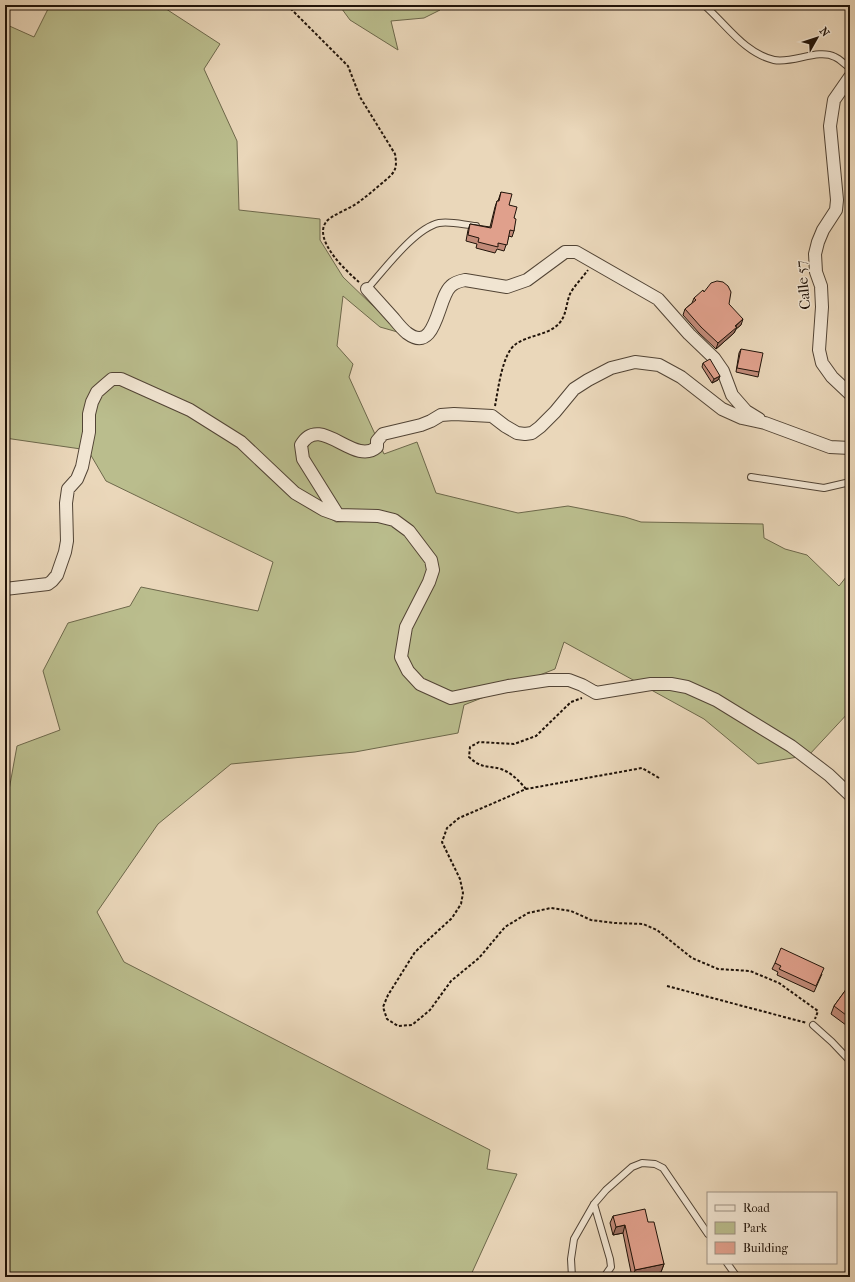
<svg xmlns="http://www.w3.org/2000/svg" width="855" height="1282" font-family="'IM FELL French Canon',serif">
<rect width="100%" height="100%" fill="#ead7ba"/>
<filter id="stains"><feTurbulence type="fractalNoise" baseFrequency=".005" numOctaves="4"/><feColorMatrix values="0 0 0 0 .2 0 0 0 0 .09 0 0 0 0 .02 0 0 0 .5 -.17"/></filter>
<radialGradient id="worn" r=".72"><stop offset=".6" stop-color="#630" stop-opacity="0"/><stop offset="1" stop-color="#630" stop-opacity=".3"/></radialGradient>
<path fill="#babd8d" stroke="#6d684b" d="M50,5H72L89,9L97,5H160L220,44L204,69L237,141L239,210L320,219V240L343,277L401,333L380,327L343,296L337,346L353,364L349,377L384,454L417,442L436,493L518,513L568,506L625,517L641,522L763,524L764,538L785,549L807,555L839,586L850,572V711L809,755L758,764L704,719L564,642L555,669L464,705L458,733L355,752L231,764L158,824L97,912L124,962L490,1150L487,1169L517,1174L470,1277H5V812L17,746L60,730L43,671L68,623L130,606L141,587L258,611L273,562L106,481L89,452L95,404L100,395L114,382L125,384L189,413L239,445L264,470L293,496L323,514L336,522L378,520L392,524L406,534L411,540L413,529L397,517L379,512L340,511L307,458L305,446L309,440V433L305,434L298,444L299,461L327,507L297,490L243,439L192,407L122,375H111L103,381L94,390L88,401L85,415V431L81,449L5,438V24L34,37Z
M339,5H440V10L424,18L391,21L398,50L350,20Z"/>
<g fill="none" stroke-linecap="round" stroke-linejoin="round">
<defs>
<path id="service" d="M704,5C726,24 744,53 774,60C793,64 818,48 835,57C840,59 845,65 850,68
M367,289C384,270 415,228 439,223C451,221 464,225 476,226
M751,477L824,488L850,482
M813,1025L832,1042L850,1061
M594,1204L610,1259L611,1267L604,1277
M727,1263L737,1277
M572,1277L571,1259L574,1239L594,1204L606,1190L632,1167L642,1163L655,1164L663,1168L708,1234"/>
<path id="minor" d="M850,77L834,100L830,126L837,200L836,210L823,230L818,242L815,254L816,272L821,286L822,307L819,350L822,363L832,377L850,394
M367,289C376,299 385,309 394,319C398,324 402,329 407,333C437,355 437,298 451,286C455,282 460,281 465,280L507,287L527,280L565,252H576L658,299L689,334L714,358L723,371L732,395L746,411L759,419
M338,515L303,459L301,445C320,412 354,467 377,447V441L383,434L421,425L431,421L441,415L454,414L492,416L505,426L517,433L525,434L532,433L540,427L555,412L574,389L588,380L611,368L635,362L659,365L681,377L722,409L742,418L765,423L830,447L850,448
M5,589L48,584L52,581L57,575L65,552L67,541L66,503L68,489L77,479L82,467L89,432V414L92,402L97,392L105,385L112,379H121L190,410L241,442L295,493L324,510L338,515L378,516L394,520L409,531L431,560L433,570L429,582L406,627L401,657L408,671L420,684L451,698L508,686L548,680H569L582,685L596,693L651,684H671L687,687L716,700L791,746L829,775L850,795"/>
</defs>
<use href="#service" stroke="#524435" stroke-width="8"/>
<use href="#minor" stroke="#524435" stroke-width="14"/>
<path stroke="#201309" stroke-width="2" stroke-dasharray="3 2" stroke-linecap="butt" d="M287,5L348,66L360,97L395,154C398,171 394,173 381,184C374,190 367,196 360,201C352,208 331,215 326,222C313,240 346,271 359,282
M495,406C498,391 502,353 516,344C527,336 545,335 555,327C568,318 565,303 571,292C576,284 583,277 588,270
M659,778L642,768L526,789L459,818L447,828L442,842L460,879L463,893L461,904L452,918L415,952L388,995L383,1007L387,1019L398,1026L412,1025L430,1010L451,981L479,958L505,927L528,913L551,908L571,911L591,920L615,923L643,924L657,930L692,958L718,969L750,971L779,983L818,1011L815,1019
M526,789C519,781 512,773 501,769C486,765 482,769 469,757L470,747L479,742L514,744L536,736L571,702L582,698
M667,986L807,1023"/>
<use href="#service" stroke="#f1e5d2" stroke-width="6"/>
<use href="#minor" stroke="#f1e5d2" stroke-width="12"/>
</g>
<path fill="#c18a78" stroke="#201309" d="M501,192L509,205L514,218V231L512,237L509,236L504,251L497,249L495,253L476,248L477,244L466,241L468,230L470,224L490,227L495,207L497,201H498Z
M704,292L729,304L741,325L736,329L734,333L716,349L699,333L683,315L685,309L692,303L694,298Z
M741,349L759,372L758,377L736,372L739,353Z
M703,363L720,376L718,380L712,383L702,367Z
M775,963L822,974L814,992L777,975L778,972L772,969Z
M850,984V1028L831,1014L834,1006Z
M613,1216L648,1222L664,1264L661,1272L640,1277H632L623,1233L613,1235L610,1223Z"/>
<path fill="#9d7062" stroke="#201309" d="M743,319L741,325L736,329L734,333L716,349L718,343Z
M720,376L718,380L712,383L714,379Z
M625,1225L623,1233L613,1235L616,1227Z
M664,1264L661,1272L638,1277H633L635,1270Z"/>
<path fill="#e0a08c" stroke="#201309" d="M501,192L512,194L509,205L517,207L514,218L516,219L514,231L510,230L507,245L498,243V247L478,242L479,238L468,235L470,224L491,228L497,201H499Z
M717,281L723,282L728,286L731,292L729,304L743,319L735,326L737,327L718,343L701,327L685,309L696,300L694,298L703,290L704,292L711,283Z
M741,349L763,353L759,372L737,368Z
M710,359L720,376L714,379L703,363Z
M781,948L824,968L816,986L779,969L781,966L775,963Z
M850,984V1018L834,1006Z
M645,1209L648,1222H654L664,1264L635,1270L625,1225L616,1227L613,1216Z"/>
<g text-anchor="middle" stroke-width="3" stroke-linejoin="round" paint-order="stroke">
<g font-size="15" fill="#201309" stroke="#f1e5d2">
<text transform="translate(803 285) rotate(-96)" y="5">Calle 57</text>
</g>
</g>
<rect width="855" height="1282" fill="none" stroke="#ead7ba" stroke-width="20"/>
<rect x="6" y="6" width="843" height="1270" fill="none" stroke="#201309" stroke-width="2"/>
<rect x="10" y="10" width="835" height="1262" fill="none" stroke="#201309"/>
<rect x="707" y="1192" width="130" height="72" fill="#f1e5d2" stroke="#9d9182"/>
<rect x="715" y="1205" width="20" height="6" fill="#f1e5d2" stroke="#9d9182"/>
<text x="743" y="1212" font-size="12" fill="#201309">Road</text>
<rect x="715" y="1222" width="20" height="12" fill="#babd8d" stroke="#9d9182"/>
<text x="743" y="1232" font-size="12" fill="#201309">Park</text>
<rect x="715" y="1242" width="20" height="12" fill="#e0a08c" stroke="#9d9182"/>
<text x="743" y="1252" font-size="12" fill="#201309">Building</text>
<g transform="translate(817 38) rotate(51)" stroke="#f1e5d2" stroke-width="3" paint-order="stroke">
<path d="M0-3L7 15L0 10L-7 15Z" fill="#201309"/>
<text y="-6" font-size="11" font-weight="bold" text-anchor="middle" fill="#201309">N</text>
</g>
<rect width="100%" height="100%" filter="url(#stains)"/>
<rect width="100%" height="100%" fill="url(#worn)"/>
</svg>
